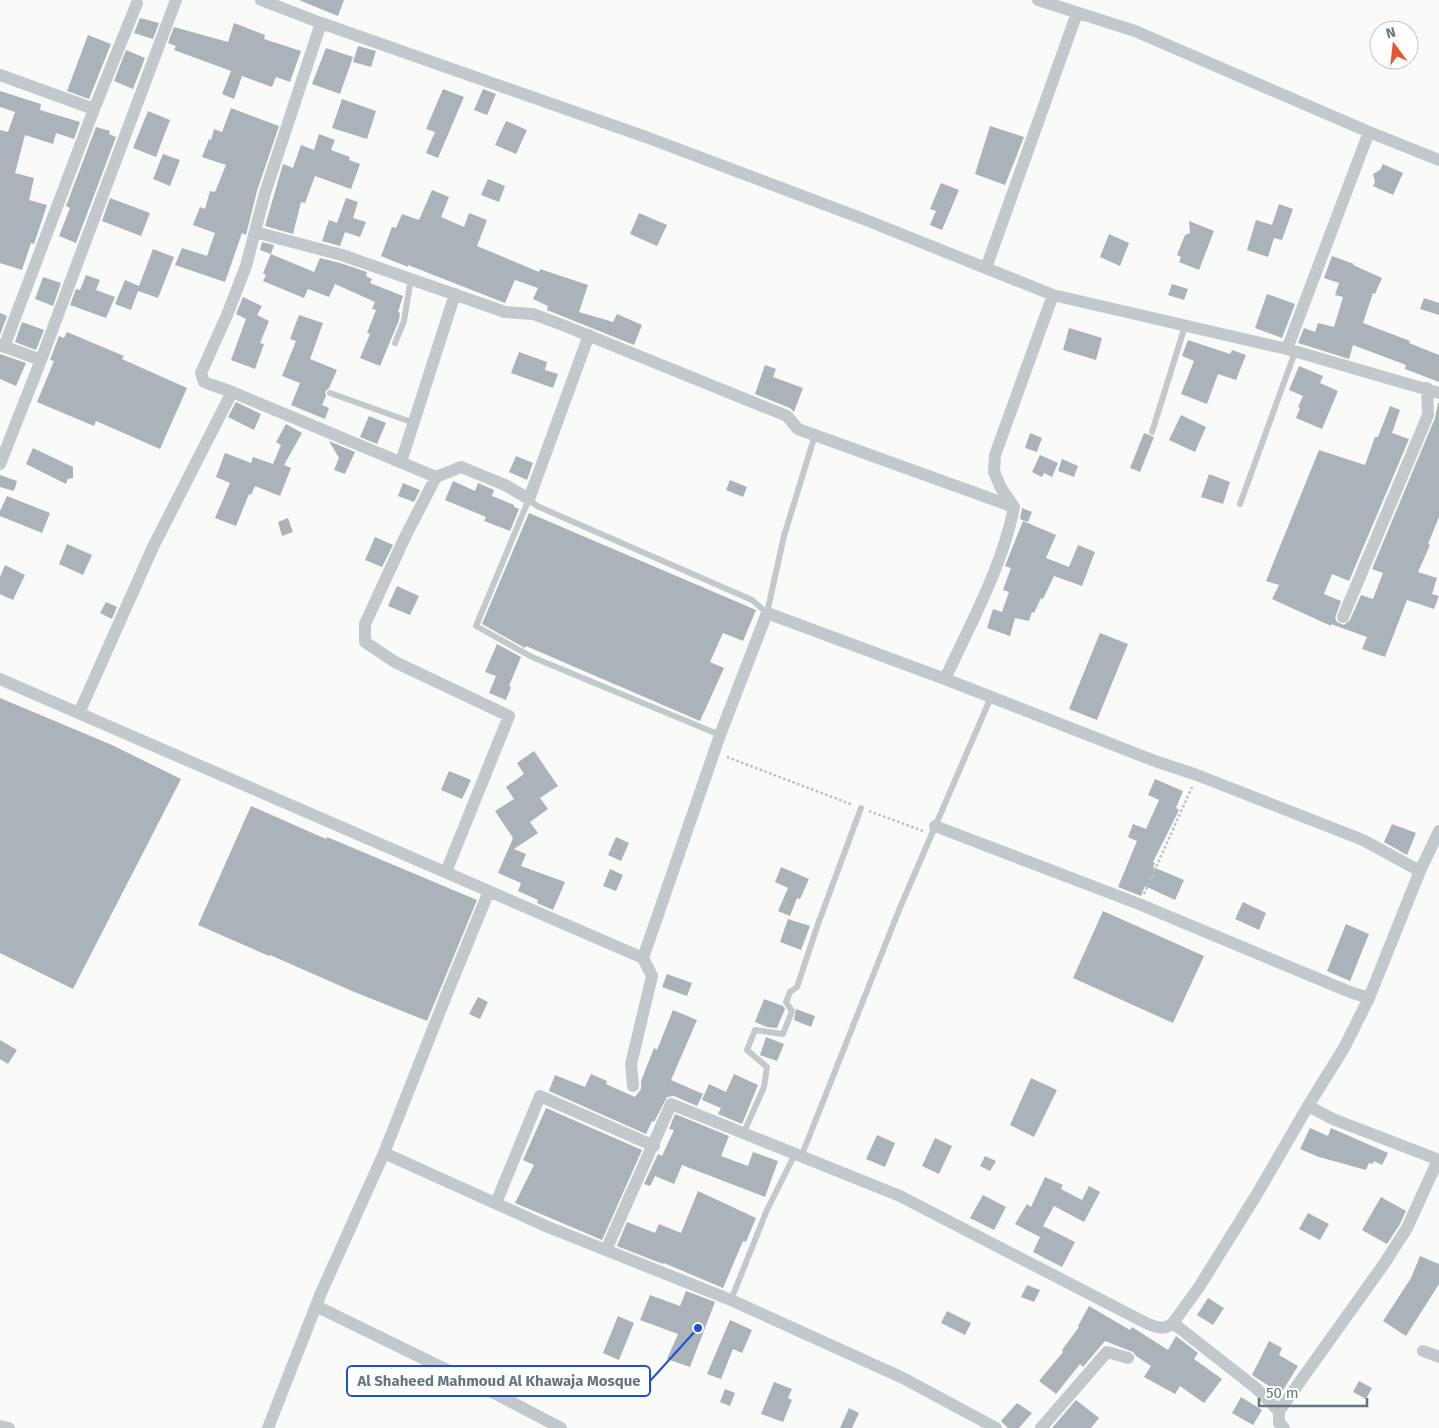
<svg xmlns="http://www.w3.org/2000/svg" width="1439" height="1428" font-family="'Fira Sans',sans-serif">
<rect width="100%" height="100%" fill="#fafaf8"/>
<path fill="#aab3b9" d="M299,0H344L338,16Z
M140,18L159,23L153,39L134,33Z
M234,23L265,35L264,39L301,51L290,82L276,77L272,87L242,76L234,99L222,94L231,71L174,50L176,46L168,43L174,27L228,42Z
M88,35L111,44L89,99L67,91Z
M358,46L376,51L371,67L353,62Z
M326,48L353,57L340,94L312,84Z
M126,50L145,58L133,89L114,81Z
M443,89L464,97L438,158L426,153L435,132L426,129Z
M483,89L496,94L487,115L474,110Z
M0,91L41,104L40,110L80,122L74,139L56,133L53,144L25,135L15,173L34,178L29,200L47,205L34,244L31,243L22,270L0,263V130L8,132L15,112L0,107Z
M342,99L376,111L367,139L332,128Z
M231,108L279,126L257,191L246,235L242,233L225,282L175,265L182,248L207,256L215,233L193,225L200,207L205,209L210,191L215,192L226,165L202,157L209,139L211,140L214,129L222,132Z
M148,111L170,120L156,157L133,148Z
M506,121L527,130L516,154L495,145Z
M990,126L1024,137L1005,185L975,174Z
M96,127L110,131L109,134L116,137L76,243L59,236L70,208L66,206Z
M319,134L335,140L331,150L350,157L349,160L360,164L351,189L315,176L305,203L301,202L293,234L265,226L283,164L293,168L301,145L314,150Z
M163,154L180,160L170,186L153,179Z
M1383,164L1403,173L1393,195L1373,186L1375,182L1373,174L1380,170Z
M488,179L505,186L499,202L481,195Z
M941,183L959,190L942,230L930,225L936,211L930,209Z
M432,190L449,197L441,217L464,227L469,213L487,220L477,246L539,272L540,269L588,285L579,312L613,322L617,314L642,325L634,345L547,310L548,306L533,299L538,288L515,280L505,303L408,265V267L381,256L392,227L396,228L402,214L419,220Z
M110,198L150,213L141,236L102,221Z
M346,198L358,202L353,218L366,222L360,237L345,232L340,246L322,241L329,220L337,223Z
M1279,204L1293,209L1282,240L1274,238L1268,257L1247,250L1256,220L1272,225Z
M639,213L667,225L657,246L630,234Z
M1189,221L1214,231L1199,270L1179,262L1181,257L1177,255L1185,235L1190,233Z
M1109,234L1129,243L1120,266L1100,257Z
M262,242L274,245L271,254L260,250Z
M153,249L174,257L158,298L138,291L131,310L115,304L125,280L139,286Z
M271,254L314,272L320,258L340,263L367,272L366,276L372,279L370,283L403,296L398,312L400,313L399,320L380,366L360,358L370,334L367,333L376,310L372,309L375,302L335,284L329,297L308,289L304,298L263,281L266,275L263,273Z
M1332,256L1354,264L1353,265L1382,278L1375,294L1373,293L1363,323L1410,341L1409,343L1439,355V382L1405,369L1406,365L1353,345L1349,359L1298,343L1304,328L1315,332L1318,323L1334,327L1343,297L1335,295L1339,283L1324,278Z
M86,275L100,280L96,290L115,297L106,318L70,305L76,289L80,290Z
M43,277L61,283L53,306L35,299Z
M1172,284L1188,289L1184,300L1168,295Z
M1267,294L1295,304L1282,338L1255,328Z
M243,297L262,306L257,315L269,321L260,343L264,344L255,369L231,360L246,319L236,314Z
M1424,298L1439,303V315L1420,309Z
M0,313L7,316L0,335Z
M299,315L323,323L310,359L337,370L329,388L325,392L326,396L322,405L329,408L325,419L291,405L300,383L282,376L296,341L290,339Z
M22,322L44,330L36,350L15,342Z
M1069,328L1102,338L1096,360L1063,350Z
M67,332L124,356L122,359L187,388L160,449L96,421L94,426L37,402L54,361L50,360L59,336L64,338Z
M1188,340L1230,354L1232,350L1246,355L1236,380L1218,374L1207,404L1181,394L1194,361L1182,356Z
M519,352L547,362L545,370L558,374L553,388L511,373Z
M0,354L26,363L16,386L0,379Z
M765,365L776,369L773,377L803,388L794,412L790,408L755,394Z
M1299,366L1323,376L1320,383L1338,391L1322,429L1296,418L1300,408L1298,407L1303,396L1289,390Z
M236,402L261,414L254,430L228,417Z
M1438,403H1439V517L1428,544L1430,545L1418,572L1437,578L1432,594L1439,596L1434,609L1407,600L1385,657L1362,649L1367,637L1331,624V626L1272,599L1279,585L1266,581L1319,450L1365,465L1375,437H1378L1390,406L1400,410L1392,433L1409,439L1349,581L1332,574L1324,594L1341,601L1335,618L1337,622L1344,625L1350,620L1361,595L1373,599L1383,573L1372,569L1435,418Z
M1181,415L1206,427L1195,452L1169,440Z
M369,416L386,423L377,444L360,437Z
M286,424L302,433L284,465L291,468L280,496L255,486L251,495L249,494L236,526L215,518L230,483L216,477L225,453L251,463L253,457L273,464L281,445L276,442Z
M1030,433L1042,438L1037,452L1025,448Z
M1144,433L1154,437L1140,472L1130,468Z
M329,441L355,452L345,474L334,470L339,458Z
M33,448L73,467V478L68,479L66,484L26,464Z
M1040,455L1058,463L1052,477L1044,473L1042,477L1032,472Z
M516,456L533,463L527,480L509,472Z
M1062,459L1078,466L1074,477L1058,471Z
M1209,474L1230,482L1223,504L1201,497Z
M0,475L17,481L14,491L0,487Z
M730,480L747,487L743,497L726,490Z
M453,481L475,491L478,483L494,490L492,496L514,505V507L519,509L510,531L484,521L486,517L445,500Z
M403,483L420,490L414,502L398,496Z
M7,496L50,513L42,533L0,516V511Z
M1022,508L1032,512L1028,522L1020,519Z
M529,513L756,610L743,641L723,633L710,662L724,668L700,721L526,646L525,648L482,624Z
M288,518L293,532L282,536L278,522Z
M1023,521L1056,535L1046,558L1069,567L1078,545L1095,552L1082,586L1054,576L1043,599L1041,598L1034,613L1032,612L1029,621L1015,618L1010,636L987,628L993,609L1002,612L1009,592L1003,590L1011,568L1005,566Z
M375,537L393,545L382,567L365,560Z
M67,544L92,555L83,575L59,564Z
M5,565L25,575L13,600L0,594V577Z
M397,586L419,596L410,615L388,606Z
M106,602L117,607L112,619L100,613Z
M1100,633L1128,644L1097,720L1069,709Z
M497,644L521,657L509,686L511,687L506,700L489,693L496,676L485,672Z
M0,698L112,745L181,779L73,989L0,953Z
M534,751L558,786L540,798L548,809L530,822L538,833L514,849L526,854L521,866L565,882L553,910L537,903L538,900L518,891L521,883L498,873L513,838L495,811L514,799L506,787L524,774L517,763Z
M449,771L471,780L462,799L441,790Z
M1155,779L1183,791L1176,808L1179,810L1153,862L1155,863L1153,867L1184,880L1175,900L1145,886L1141,896L1118,887L1137,841L1128,837L1133,824L1146,829L1159,800L1148,795Z
M251,806L326,839L327,837L477,900L427,1021L352,991L270,955L269,956L198,925Z
M1392,824L1416,833L1407,855L1384,842Z
M616,837L629,843L621,861L608,855Z
M781,867L809,879L800,899L797,898L790,916L778,911L788,888L775,882Z
M610,869L623,875L616,891L603,886Z
M1243,902L1266,913L1259,930L1235,919Z
M1103,911L1204,956L1173,1023L1073,978Z
M788,919L810,926L801,950L780,942Z
M1346,924L1369,934L1350,981L1327,971Z
M667,974L692,983L687,996L662,987Z
M478,997L488,1002L480,1019L469,1014Z
M764,999L783,1006L785,1009L777,1028L767,1027L755,1022Z
M796,1009L815,1016L811,1027L794,1020Z
M673,1010L697,1020L671,1080L703,1094L697,1106L674,1096L667,1097L654,1122L652,1121L646,1134L549,1091L555,1075L585,1087L591,1074L607,1081L606,1084L635,1097L641,1089V1081L654,1048L657,1050Z
M766,1037L784,1044L777,1061L760,1055Z
M0,1040L17,1050L8,1064L0,1059Z
M734,1074L758,1085L742,1124L718,1114L721,1108L702,1100L709,1084L726,1092Z
M1031,1078L1057,1090L1034,1137L1010,1125Z
M546,1108L642,1150L602,1240L515,1203L534,1165L523,1160Z
M675,1114L729,1136L721,1156L748,1166L753,1152L778,1161L765,1197L682,1165L674,1184L655,1176L650,1186L644,1184L658,1154L662,1156L674,1130L669,1129Z
M1310,1128L1328,1136L1331,1128L1388,1153L1382,1165L1374,1161L1373,1164L1369,1163L1366,1170L1319,1157L1300,1149Z
M877,1135L895,1143L885,1167L866,1159Z
M935,1138L952,1146L939,1174L922,1166Z
M985,1156L996,1161L990,1171L980,1166Z
M1045,1177L1063,1185L1061,1189L1082,1200L1089,1186L1100,1192L1084,1222L1054,1206L1043,1226L1075,1242L1062,1267L1033,1252L1040,1237L1015,1224L1027,1204L1031,1207Z
M698,1191L756,1218L746,1242L743,1241L723,1288L664,1263L663,1264L617,1246L627,1222L655,1233L659,1224L681,1233Z
M983,1195L1006,1207L994,1230L970,1218Z
M1381,1197L1406,1211L1400,1224L1387,1244L1362,1230Z
M1308,1213L1329,1224L1320,1240L1299,1229Z
M1420,1256L1439,1264V1284L1406,1336L1383,1321L1411,1278Z
M1027,1285L1040,1290L1034,1302L1021,1297Z
M686,1291L715,1302L690,1367L667,1359L678,1334L640,1320L650,1295L680,1306Z
M1208,1298L1224,1308L1213,1325L1197,1315Z
M1089,1306L1130,1330L1132,1327L1168,1350L1176,1336L1198,1353L1194,1359L1222,1379L1204,1403L1180,1386L1175,1394L1144,1377L1151,1366L1136,1356L1133,1352L1105,1341L1083,1367L1080,1364L1056,1394L1039,1381L1063,1352L1062,1350L1079,1327L1078,1326Z
M947,1311L971,1323L965,1335L941,1323Z
M618,1316L634,1323L619,1360L603,1353Z
M730,1320L752,1330L742,1353L733,1349L721,1379L707,1374Z
M1269,1341L1282,1348L1279,1355L1298,1366L1278,1398L1270,1391L1272,1388L1252,1375Z
M1359,1381L1372,1388L1366,1399L1353,1392Z
M774,1382L792,1389L788,1398L792,1400L783,1422L761,1414Z
M725,1389L735,1393L730,1406L720,1402Z
M1241,1397L1262,1410L1253,1425L1232,1413Z
M1076,1400L1099,1418L1091,1428H1052Z
M1017,1403L1032,1413L1019,1428H1008L1001,1421Z
M849,1408L859,1413L852,1428H840Z"/>
<g fill="none" stroke-linecap="round" stroke-linejoin="round">
<path stroke="#bbbfc2" stroke-width="2.5" stroke-dasharray="2.5 2.5" stroke-linecap="butt" d="M727,757L853,805
M869,811L923,831
M1144,894L1192,787"/>
<path stroke="#c3c8cc" stroke-width="6" d="M395,343L404,321L411,278
M330,393L414,423
M1152,432L1185,326
M1240,504L1295,352
M720,735L532,657L476,626L529,499L537,506L752,600L767,613L784,536L815,435
M744,1132L764,1087L767,1067L747,1050L755,1030L783,1034L792,1011L786,1002L790,992L797,987L818,924L861,808
M801,1157L899,910L991,697
M731,1300L767,1210L795,1154"/>
<path stroke="#c3c8cc" stroke-width="12" d="M261,0L321,23L646,137L866,220L1053,295L1287,349L1439,393
M1038,0L1135,31L1369,132L1439,160
M0,75L94,109
M255,232L342,255L505,312L533,314L565,326L787,416L798,429L1014,507
M986,268L1077,13
M0,345L41,360
M4,347L94,109L137,3
M1287,349L1369,132
M232,392L436,477L461,467L505,485L529,499L589,335
M401,462L455,294
M0,464L41,360L176,0
M436,477L406,535L365,624V642L395,662L509,716L446,872
M1343,617L1428,415L1427,388
M0,679L643,958L652,976L631,1064L633,1086
M945,679C970,625 1003,565 1014,507L1001,488L994,472L995,455L1053,295
M79,713L153,547L232,392L204,382L201,373L227,315L246,266L265,193L321,23
M935,826L1139,904L1350,992L1369,998
M643,958L720,735L767,613L945,679L1155,761L1197,775L1363,840L1420,871
M1308,1106L1333,1119L1439,1160
M384,1153L548,1227L731,1300L903,1378L996,1428
M496,1203L540,1096L654,1146
M606,1250L671,1104L900,1196L1146,1323C1156,1327 1164,1331 1173,1323L1199,1287L1257,1194L1308,1106L1344,1048L1369,998L1420,871L1439,831
M316,1306L494,1393L561,1428
M1173,1323L1256,1388L1279,1411V1423L1284,1428
M1423,1351L1439,1357
M1279,1411L1384,1264L1407,1228L1438,1160
M0,1426L9,1428
M268,1428L321,1293L384,1153L446,996L489,891
M1041,1428L1107,1352L1128,1358"/>
</g>
<path fill="none" stroke="#1d4ed8" stroke-width="2" d="M698 1328L650 1381"/>
<circle fill="#1d4ed8" stroke="#fff" stroke-width="2" cx="698" cy="1328" r="5"/>
<rect fill="#fff" stroke="#1d4ed8" stroke-width="2" x="347" y="1366" width="303" height="30" rx="5"/>
<g font-size="15" text-anchor="middle" font-weight="bold" fill="#657683">
<text x="499" y="1386">Al Shaheed Mahmoud Al Khawaja Mosque</text>
</g>
<g transform="translate(1394 45) rotate(345)"><circle r="24" fill="#ffffff" stroke="#c1c8cd"/>
<path d="M0-4L9 19L0 12L-9 19Z" fill="#e4572e"/>
<text y="-8" font-size="14" font-weight="bold" text-anchor="middle" fill="#657683">N</text>
</g>
<path d="M1259 1398v8h108v-8" fill="none" stroke="#657683" stroke-width="2.5"/>
<text x="1266" y="1398" font-size="15" fill="#657683" stroke="#ffffff" stroke-width="4" paint-order="stroke">50 m</text>
</svg>
